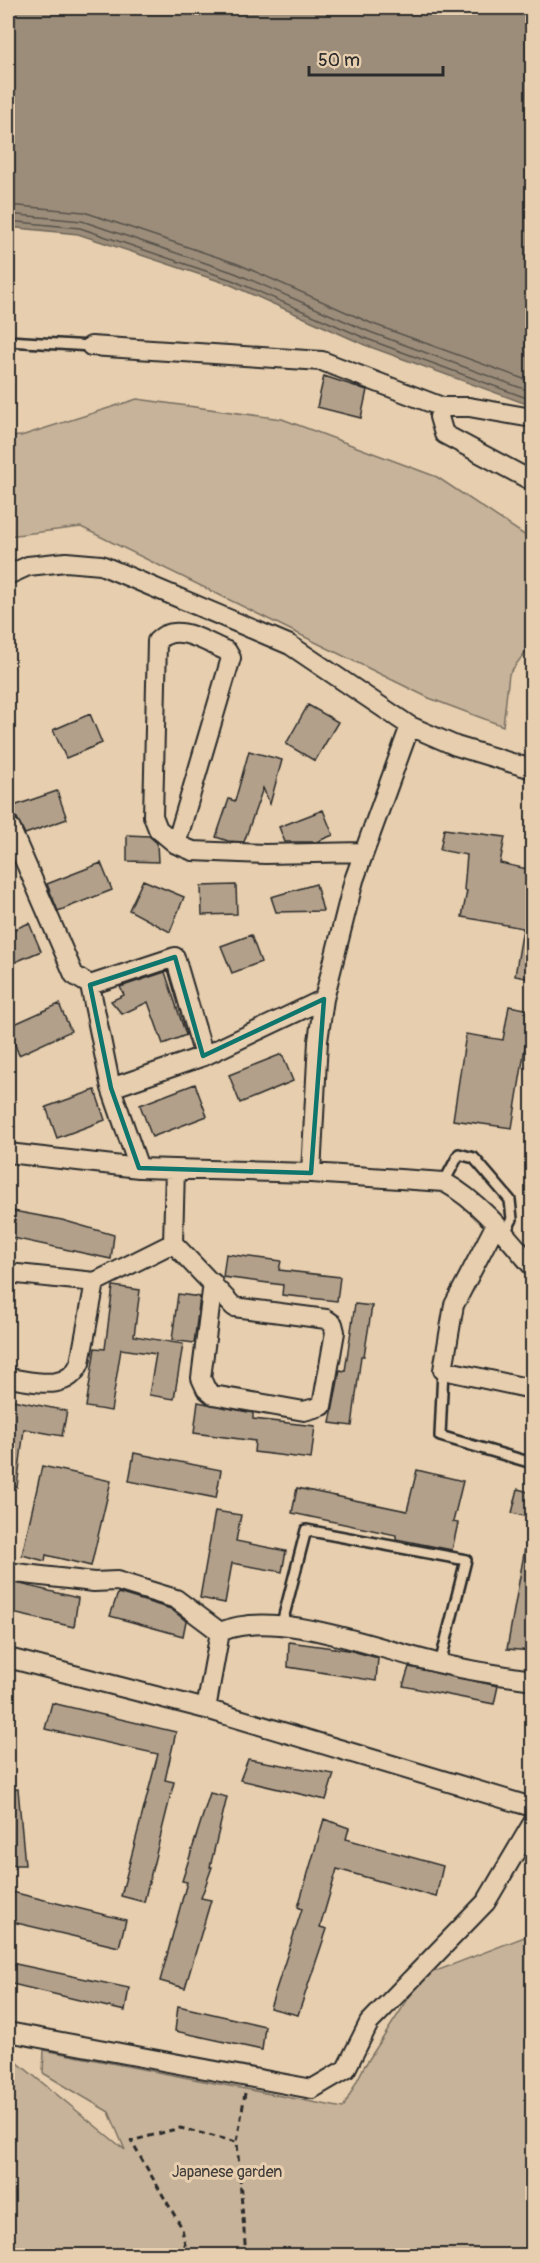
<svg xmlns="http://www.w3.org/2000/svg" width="540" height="2263" font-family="Pangolin,sans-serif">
<rect width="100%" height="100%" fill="#e6ceae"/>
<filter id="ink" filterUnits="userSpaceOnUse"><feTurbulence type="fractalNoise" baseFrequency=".0167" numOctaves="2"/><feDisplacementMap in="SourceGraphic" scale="12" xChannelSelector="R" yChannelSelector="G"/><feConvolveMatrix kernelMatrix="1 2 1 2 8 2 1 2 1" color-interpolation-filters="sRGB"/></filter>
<g filter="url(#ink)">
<path fill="#c7b399" stroke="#796f62" stroke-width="1.5" d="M137,399L282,419L437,477L532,540V643L509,674L503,726L429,698L81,527L8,536V437L21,436Z
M532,1934V2255H8V2063H18L125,2150L109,2112L43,2073L44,2050L343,2108L364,2067L423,1976Z"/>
<path fill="#9c8d7a" stroke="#6f665a" stroke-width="1.5" d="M8,8H532V406L365,345L231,285L78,234L8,227Z"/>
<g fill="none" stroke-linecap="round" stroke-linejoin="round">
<path stroke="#58524b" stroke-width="1.5" d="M8,205L84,212L238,264L373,324L532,382
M8,214L82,221L235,273L370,332L532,392
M8,221L80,228L232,280L367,339L532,400"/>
</g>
<path fill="#b2a08a" stroke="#2b2b2b" stroke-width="1.5" d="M324,376L367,390L361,418L317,407Z
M308,705L338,722L315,761L286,744Z
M90,714L102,743L66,758L53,730Z
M249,751L282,760L270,804L263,788L244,842L228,841L216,837L229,799L235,801Z
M57,791L67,819L25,834L17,818L10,816L8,808Z
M323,810L333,835L316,842H285L279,827Z
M444,829L505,837L500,863L532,870V979L515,976L523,928L462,917L467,891L464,890L467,855L440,850Z
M127,835L149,836L157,843L158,862L127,861Z
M101,863L112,890L58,911L47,884Z
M143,880L184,897L170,932L129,910Z
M316,884L323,911L276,912L271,897Z
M236,885L237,914L202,915L201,886Z
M29,923L41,951L8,965V932Z
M251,935L261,962L232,973L221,946Z
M165,972L186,1035L163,1044L148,1002L122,1014L111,1001L124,995L120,987Z
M59,1004L71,1031L19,1055L8,1027Z
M509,1006L531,1010L512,1128L453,1120L466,1034L503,1040Z
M282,1054L293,1081L240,1103L229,1075Z
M195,1084L207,1116L152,1137L140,1105Z
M95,1090L105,1120L57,1138L46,1107Z
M8,1210L62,1220L114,1235L111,1259L8,1237Z
M226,1254L281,1261L279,1270L340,1277L337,1301L282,1295L283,1285L223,1277Z
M113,1286L140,1290L134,1336L183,1344L174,1399L149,1395L156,1354L121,1349L111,1411L86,1407L95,1348L105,1349Z
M178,1294L200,1297L194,1343L172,1340Z
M355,1304L372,1306L364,1356H361L352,1426L330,1423L340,1370L345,1371Z
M8,1399L67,1411L62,1436L24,1429L17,1487L8,1486Z
M198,1402L253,1413V1419L315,1426L311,1459L254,1452L255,1441L194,1433Z
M134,1453L221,1470L216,1498L129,1481Z
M42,1466L111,1481L91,1566L46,1555L45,1561L22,1555Z
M417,1470L463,1481L453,1522L458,1523L452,1550L396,1539V1535L292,1513L297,1488L407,1511Z
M518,1489L532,1493V1518L512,1513Z
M215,1511L241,1515L236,1541L286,1551L282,1572L232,1563L225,1603L200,1598Z
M525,1548L532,1549V1651L507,1649Z
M8,1581L78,1598L74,1627L8,1612Z
M118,1593L171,1609L186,1621L183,1636L110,1616Z
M289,1642L348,1650L378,1658L376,1681L288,1667Z
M409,1667L498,1686L494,1704L403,1686Z
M52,1703L176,1732L165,1780L174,1782L144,1902L121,1896L158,1754L45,1729Z
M248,1759L334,1774L326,1800L240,1780Z
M18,1789L25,1865H8V1790Z
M210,1793L227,1797L210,1867H212L201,1898L211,1900L185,1988L160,1981L187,1882L182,1881Z
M324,1819L349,1828L346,1839L443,1866L436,1897L337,1869L320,1927L327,1929L298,2015L270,2008L302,1909L298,1907Z
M8,1891L126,1920L119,1947L8,1921Z
M11,1963L129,1988L125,2011L8,1983Z
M178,2006L265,2026L262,2050L175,2031Z"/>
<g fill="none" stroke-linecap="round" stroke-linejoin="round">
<defs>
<path id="lane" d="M8,341L91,346
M444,1182L459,1154L474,1158L510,1200L512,1219L505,1233
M443,1370L440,1436L532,1463
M282,1623L306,1530L466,1560L440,1664"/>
<path id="street" d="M91,346L322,361L442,407
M532,418L469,407H442L439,417L444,434L532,481
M8,575L28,566L66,562L101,565L290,645L410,726L456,746L532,769
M10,827L74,975L90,985L111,1088L139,1168
M176,844L231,658L227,651C205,642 176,621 157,641L153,816L158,829L176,844L193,851L265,854L364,852
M90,985L175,957L204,1056
M324,999L354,880L410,726
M111,1088L204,1056L324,999L318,1041L311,1173
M8,1153L139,1168L311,1173L444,1182C480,1202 506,1235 532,1266
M175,1169L173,1243L234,1307L326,1319L333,1324L335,1332L322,1406L304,1411L213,1395L206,1389L201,1378L213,1283
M496,1224L454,1305L443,1370L532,1389
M8,1273L95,1282L173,1243
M8,1378C34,1381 67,1393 80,1363L95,1282
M16,1573L94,1582L117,1581L176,1599L220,1632
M220,1632C276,1607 379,1650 438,1663C469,1671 501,1675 532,1680
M8,1658L206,1709L532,1807
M206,1709L220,1632
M8,2032L312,2089L346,2069L369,2023L486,1902L532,1824"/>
</defs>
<use href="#lane" stroke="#2b2b2b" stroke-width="14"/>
<use href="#street" stroke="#2b2b2b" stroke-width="22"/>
<path stroke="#2b2b2b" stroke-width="3" stroke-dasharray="6 4.5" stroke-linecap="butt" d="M245,2093L237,2142L246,2256
M187,2256L182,2228L131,2141L180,2128L237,2142"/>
<use href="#lane" stroke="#e6ceae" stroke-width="9"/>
<use href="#street" stroke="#e6ceae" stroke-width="18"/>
</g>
</g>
<path fill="none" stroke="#0f766e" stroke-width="4.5" stroke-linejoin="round" d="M175,957L203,1056L324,999L311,1173L139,1168L111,1088L90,985Z"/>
<g text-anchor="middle" stroke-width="6" stroke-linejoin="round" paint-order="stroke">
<g font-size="16" fill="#423f3c" stroke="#e6ceae">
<text x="227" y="2177">Japanese garden</text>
</g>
</g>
<rect width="540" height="2263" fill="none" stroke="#e6ceae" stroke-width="30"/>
<rect x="15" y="15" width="510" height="2233" fill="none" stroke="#2b2b2b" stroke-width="2" filter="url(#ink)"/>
<path d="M309 66v9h134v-9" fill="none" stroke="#2b2b2b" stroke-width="3"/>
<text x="318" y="66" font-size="18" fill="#2b2b2b" stroke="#e6ceae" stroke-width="4.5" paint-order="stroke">50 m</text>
</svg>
